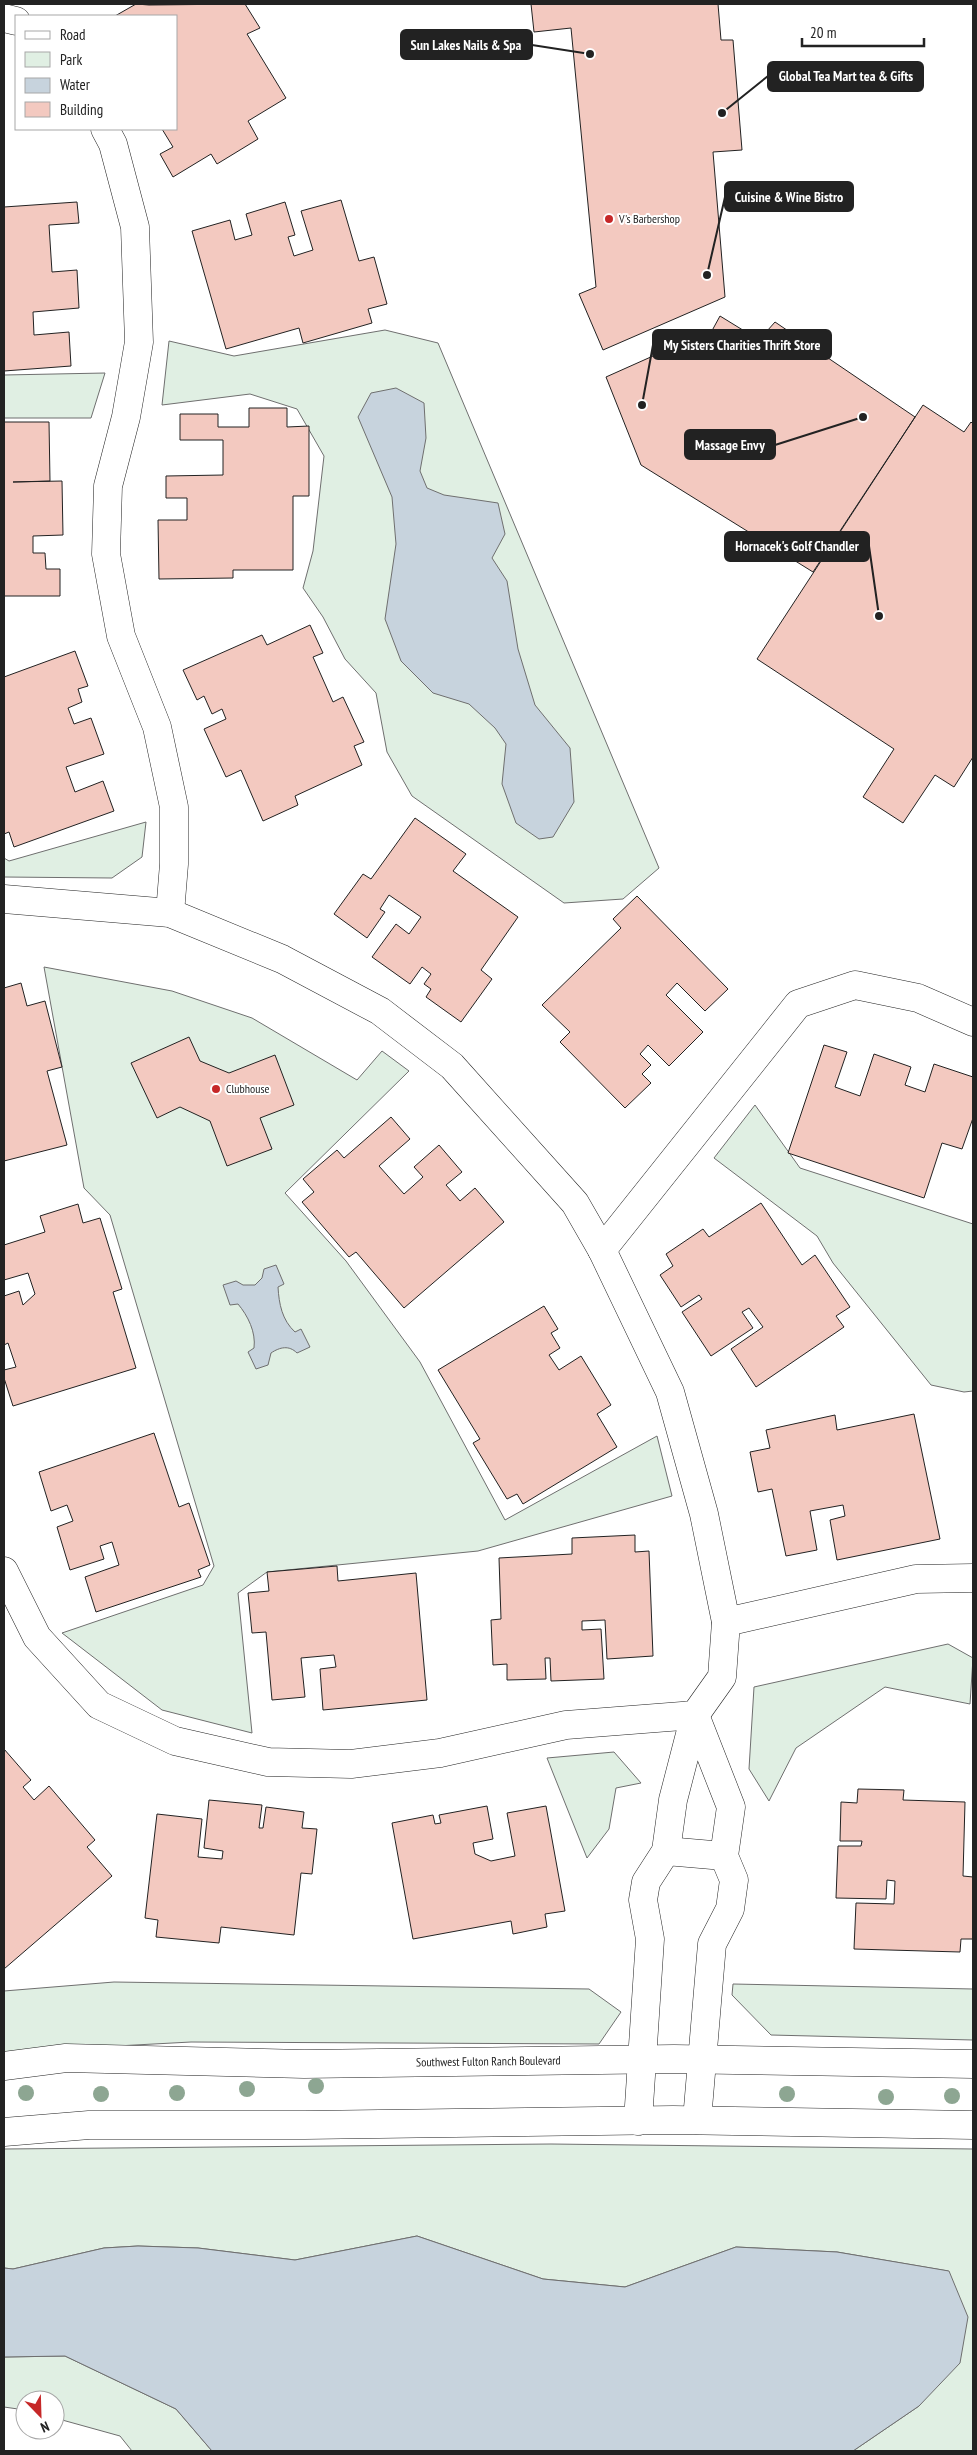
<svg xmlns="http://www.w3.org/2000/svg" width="977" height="2455" font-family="'PT Sans Narrow',sans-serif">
<rect width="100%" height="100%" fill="#fff"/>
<path fill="#e0efe3" stroke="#6f6f6f" d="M385,330L438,343L659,868L623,899L564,903L412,796L387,752L376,693L345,659L323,617L303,588L313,551L324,456L297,409L250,394L162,405L169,341L234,356Z
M105,373L91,418H4V375Z
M146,822L142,857L112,878L4,877V858L9,861Z
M44,967L172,991L252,1018L357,1080L382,1051L409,1071L285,1193L346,1261L420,1362L505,1520L657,1436L672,1496L478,1551L267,1572L238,1593L252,1733L162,1710L62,1633L203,1585L214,1566L110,1215L84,1188Z
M755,1105L800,1168L973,1224V1391L964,1392L931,1385L833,1263L817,1236L714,1158Z
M948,1644L973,1658L970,1704L885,1687L796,1748L769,1801L749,1769L754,1687Z
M614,1752L641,1783L616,1788L609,1829L587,1858L547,1758Z
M114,1982L589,1989L621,2012L599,2044L191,2042L4,2052V1991Z
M733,1984L973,1989V2040L771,2035L732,1995Z
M551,2144L973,2149V2451H853L919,2406L948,2271L837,2252L736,2247L625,2287L543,2279L417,2236L295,2260L198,2248L138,2246L104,2248L13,2269L4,2268V2149Z
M65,2356L176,2409L212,2451H132L120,2436L55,2418V2400H25V2410L4,2407V2357Z"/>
<path fill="#c7d3dd" stroke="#6f6f6f" d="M396,388L424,403L426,438L420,471L427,488L444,495L498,503L505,534L492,558L507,581L518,649L535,705L570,748L574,802L553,837L539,839L516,823L502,784L506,744L495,728L469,704L433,693L401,661L385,619L396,544L392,497L358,417L371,393Z
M276,1265L284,1284L278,1287C279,1304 282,1320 295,1332L301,1329L310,1347L297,1353C289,1345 280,1347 271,1353L268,1365L256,1369L248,1352L254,1348C256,1332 248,1316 238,1304L230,1305L223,1285L236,1281L243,1285H255L262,1278L264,1269Z
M417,2236L543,2279L625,2287L736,2247L837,2252L949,2271L968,2317L960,2363L919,2406L853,2451H212L176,2409L65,2356L4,2357V2268L13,2269L104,2248L138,2246L198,2248L295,2260Z"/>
<path fill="#f3c9c0" stroke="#222" d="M136,4L149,5L245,4L260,28L247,34L286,98L248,121L258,139L217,164L211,154L173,177L160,154L173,147L162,129H176V16H115Z
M531,4H718L721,40H733L742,150L713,152L725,297L603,350L579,294L596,287L571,28L534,32Z
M341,200L359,261L374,257L387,304L368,309L372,323L303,343L299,328L226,349L192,231L230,220L235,240L252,235L246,214L285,202L295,235L288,237L294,256L313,250L301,211Z
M77,202L79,223L49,225L52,272L77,270L79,308L33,312L34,335L69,332L71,366L4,371V207Z
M720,316L759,340L775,322L915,417L813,572L641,465L606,377L691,339L702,349Z
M923,405L964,432L971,422L973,424V757L954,787L935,775L903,823L863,797L894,749L757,659Z
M249,408H287V427L309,426V496H293V570H233V578L159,579L158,520H187V498H166V476L223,475V440H180V414H218V427H249Z
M4,422H49L50,481L13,482L62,481L63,535L33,536V553H45L46,569H60V596H4Z
M310,625L323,653L313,657L333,702L343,697L364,742L354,746L362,765L295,796L298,805L263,821L241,770L226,777L204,729L226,719L222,709L212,714L204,696L197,700L183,670L262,635L267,645Z
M75,651L88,686L78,689L82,702L68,708L74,724L91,718L104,754L66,767L75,792L103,781L114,811L14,847L9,832L4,834V677Z
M415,818L466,854L453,871L518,917L481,970L492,979L461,1022L426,997L431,989L424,984L431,974L422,967L410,984L372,957L396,924L409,934L421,917L389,895L380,909L385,912L367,938L334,914L363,874L371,879Z
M637,896L728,989L705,1011L677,983L666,995L703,1032L669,1066L648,1045L640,1054L651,1065L642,1074L651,1083L625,1108L560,1042L570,1032L542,1005L621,928L613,919Z
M21,983L27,1006L45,1001L62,1067L47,1071L67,1145L4,1161V988Z
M189,1037L200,1061L229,1073L275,1055L294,1105L260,1118L272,1149L227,1166L210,1121L180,1107L157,1118L131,1063Z
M824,1045L847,1052L835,1087L860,1096L874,1054L911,1067L905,1085L925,1092L934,1064L973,1077V1118L962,1149L942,1143L924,1198L788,1153Z
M391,1117L410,1139L379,1166L404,1194L423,1177L414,1167L439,1145L462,1172L446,1185L460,1201L475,1188L504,1222L404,1308L356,1252L349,1257L302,1202L314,1192L303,1179L337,1150L344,1158Z
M761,1203L802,1265L815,1255L850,1307L836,1316L844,1327L756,1387L731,1349L763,1327L749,1308L742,1312L753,1328L711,1356L682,1312L702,1299L699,1295L681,1307L660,1275L673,1266L666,1254L703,1229L709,1237Z
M78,1204L83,1223L100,1218L122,1289L113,1292L136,1368L13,1406L4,1378V1370L16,1367L8,1343L4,1345V1296L19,1291L23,1305L35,1294L28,1273L4,1280V1245L45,1232L40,1216Z
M544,1306L558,1329L551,1333L560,1348L549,1355L559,1370L581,1356L611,1405L597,1414L617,1447L523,1504L517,1494L507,1499L473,1443L480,1439L438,1370Z
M914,1414L940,1539L837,1560L830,1520L845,1516L843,1505L810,1511L817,1550L786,1556L772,1489L758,1492L750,1452L770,1448L766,1430L835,1415L837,1430Z
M154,1433L179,1507L189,1503L210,1565L198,1570L201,1577L96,1612L85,1577L119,1565L112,1542L100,1546L104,1559L70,1570L57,1527L73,1521L67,1505L51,1511L39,1472Z
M635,1535V1552L649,1551L653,1656L607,1659L605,1620L582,1621V1630L601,1629L604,1679L551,1681L550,1658H545L546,1679L507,1680V1664L493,1665L491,1620L501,1619L499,1558L572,1554V1538Z
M337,1566L338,1581L416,1573L427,1700L323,1710L320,1669L336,1667L334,1655L301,1658L305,1697L272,1700L266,1632L252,1633L248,1593L269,1591L267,1572Z
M4,1749L31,1780L23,1787L34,1800L49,1786L95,1840L87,1847L112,1876L4,1969Z
M858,1789L904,1790L903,1800L965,1802L963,1876L973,1877V1939H961L960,1952L854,1949L856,1903L894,1904L895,1881L887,1880L886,1899L836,1898L838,1846H861L862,1841H840L841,1802L857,1803Z
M209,1800L262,1805L259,1828H263L266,1807L304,1812L302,1828L317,1829L312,1874L301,1873L294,1935L221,1927L219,1943L156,1937L158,1920L145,1918L157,1814L202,1819L198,1857L222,1859L223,1851L204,1848Z
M487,1806L493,1839L473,1843L475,1854L491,1861L515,1856L507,1813L546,1806L565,1911L545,1914L547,1927L513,1934L511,1921L413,1939L392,1823L433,1815L435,1824L441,1823L439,1815Z"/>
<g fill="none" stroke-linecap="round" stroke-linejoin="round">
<defs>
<g id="minor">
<path d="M4,18L16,21"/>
<path d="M105,129L113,144L135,227L139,342L126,417L108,486L106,554L121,636L157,727L174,807V864L170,913"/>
<path d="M4,899L170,913L282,959L380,1011L452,1066L575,1203L602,1250L670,1392L704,1514L726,1622L722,1677L695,1715L566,1725L440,1753L351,1764L268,1762L175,1741L99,1705L37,1637L4,1571"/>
<path d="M602,1250L798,1004L855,985L918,998L973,1022"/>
<path d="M726,1622L916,1579L973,1578"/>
<path d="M666,1851L724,1856"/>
<path id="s1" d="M4,2066L66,2058L304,2064L674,2059L973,2064"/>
<path d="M638,2121L650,1939L643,1900L646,1882L666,1851L673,1800L695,1715L731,1807L724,1856L734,1880L730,1909L712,1944L697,2120"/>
<path d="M4,2132L89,2125H305L673,2120L973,2125"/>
</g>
</defs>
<use href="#minor" stroke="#222" stroke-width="29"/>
<use href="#minor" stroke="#fff" stroke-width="28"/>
</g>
<g fill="#8da692">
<circle cx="316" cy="2086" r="8"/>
<circle cx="247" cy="2089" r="8"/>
<circle cx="26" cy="2093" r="8"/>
<circle cx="177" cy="2093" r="8"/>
<circle cx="101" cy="2094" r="8"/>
<circle cx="787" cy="2094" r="8"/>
<circle cx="952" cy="2096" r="8"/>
<circle cx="886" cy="2097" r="8"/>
</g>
<g fill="#c62828" stroke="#fff" stroke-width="2">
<circle cx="609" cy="219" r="5"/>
<circle cx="216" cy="1089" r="5"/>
</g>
<g text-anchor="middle" stroke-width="4" stroke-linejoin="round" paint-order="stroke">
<g font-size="12" fill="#222" stroke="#fff" text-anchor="start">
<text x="619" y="223">V's Barbershop</text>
<text x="226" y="1093">Clubhouse</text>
</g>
<g font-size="12" fill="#222" stroke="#fff">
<text dy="4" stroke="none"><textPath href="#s1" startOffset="485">Southwest Fulton Ranch Boulevard</textPath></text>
</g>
</g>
<path fill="none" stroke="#222" stroke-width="2" d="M590 54L532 45M722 113L768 76M707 275L725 197M642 405L653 345M863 417L775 445M879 616L869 546"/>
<g fill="#222" stroke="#fff" stroke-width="2">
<circle cx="590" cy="54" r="5"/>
<circle cx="722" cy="113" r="5"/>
<circle cx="707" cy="275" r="5"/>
<circle cx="642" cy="405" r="5"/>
<circle cx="863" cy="417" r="5"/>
<circle cx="879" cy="616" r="5"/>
</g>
<g fill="#222" stroke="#222" stroke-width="2">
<rect x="401" y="30" width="131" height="29" rx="5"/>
<rect x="768" y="62" width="155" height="29" rx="5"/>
<rect x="725" y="182" width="128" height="29" rx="5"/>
<rect x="653" y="330" width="178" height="29" rx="5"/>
<rect x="685" y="430" width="90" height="29" rx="5"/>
<rect x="725" y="532" width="144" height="29" rx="5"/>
</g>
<g font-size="14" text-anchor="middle" font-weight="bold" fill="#fff">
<text x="466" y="50">Sun Lakes Nails &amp; Spa</text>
<text x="846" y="81">Global Tea Mart tea &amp; Gifts</text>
<text x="789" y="202">Cuisine &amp; Wine Bistro</text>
<text x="742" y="350">My Sisters Charities Thrift Store</text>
<text x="730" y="450">Massage Envy</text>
<text x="797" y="551">Hornacek's Golf Chandler</text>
</g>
<rect width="977" height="2455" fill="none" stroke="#222222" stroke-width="10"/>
<rect x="15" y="15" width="162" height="115" fill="#ffffff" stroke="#a7a7a7"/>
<rect x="25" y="31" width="25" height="8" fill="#ffffff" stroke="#a7a7a7"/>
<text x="60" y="40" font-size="15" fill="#222222">Road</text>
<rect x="25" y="52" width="25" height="15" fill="#e0efe3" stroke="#a7a7a7"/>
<text x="60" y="65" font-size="15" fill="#222222">Park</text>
<rect x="25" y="78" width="25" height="15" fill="#c7d3dd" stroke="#a7a7a7"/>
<text x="60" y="90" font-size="15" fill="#222222">Water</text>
<rect x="25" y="102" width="25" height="15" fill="#f3c9c0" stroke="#a7a7a7"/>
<text x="60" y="115" font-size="15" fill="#222222">Building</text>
<g transform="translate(40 2415) rotate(157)"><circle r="24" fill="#ffffff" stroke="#a7a7a7"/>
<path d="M0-4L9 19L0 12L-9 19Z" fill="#c62828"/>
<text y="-8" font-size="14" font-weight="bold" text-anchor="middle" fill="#222222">N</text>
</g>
<path d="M802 38v8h122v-8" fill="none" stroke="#222222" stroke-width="2.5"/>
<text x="810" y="38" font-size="15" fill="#222222" stroke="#ffffff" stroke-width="4" paint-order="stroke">20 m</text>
</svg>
